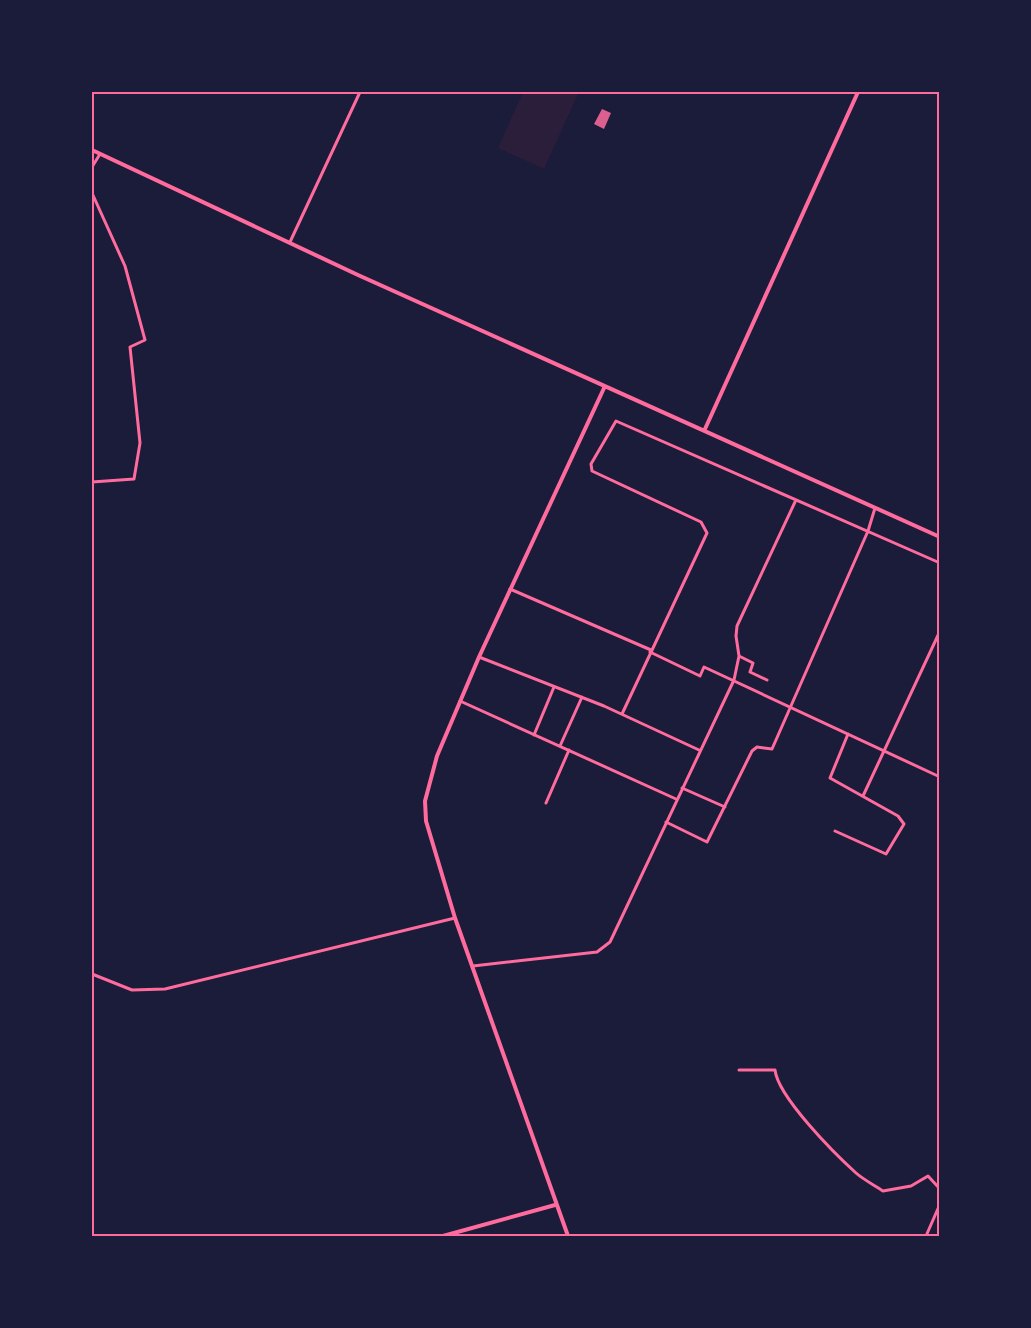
<svg xmlns="http://www.w3.org/2000/svg" width="1031" height="1328" font-family="'Times New Roman',serif">
<rect width="100%" height="100%" fill="#1b1b3a"/>
<path fill="#2a1e3b" d="M523,92H579L544,169L498,148Z"/>
<path fill="#dd5f8e" d="M602,109L611,113L604,129L594,124Z"/>
<g fill="none" stroke-linecap="round" stroke-linejoin="round">
<path stroke="#ff6b9d" stroke-width="3" d="M92,167L100,154
M92,193L125,266L145,340L130,347L140,443L134,479L92,482
M290,242L360,92
M510,589L651,650
M650,652L700,676L704,667L940,777
M739,656L753,663L750,672L767,680
M479,657L604,706L699,750
M460,701L676,799
M622,714L707,533L701,522L592,471L591,464L616,421L940,563
M534,735L554,687
M560,746L582,697
M682,788L725,807
M863,796L940,631
M546,803L569,750
M666,822L707,842L752,751L757,747L772,749L868,531L875,508
M835,831L886,854L904,824L898,816L830,778L848,734
M473,966L597,952L610,942L734,680L739,656L736,636L737,626L795,502
M92,974L132,990L165,989L455,918
M739,1070H775C778,1097 835,1154 856,1173C864,1180 874,1185 883,1191L911,1186L928,1176L940,1189
M926,1236L940,1204"/>
<path stroke="#ff6b9d" stroke-width="4" d="M92,150L358,275L940,537
M705,429L858,92
M443,1236L555,1205
M568,1236L455,918L426,821L425,801L437,756L479,657L605,386"/>
</g>
<rect width="1031" height="1328" fill="none" stroke="#1b1b3a" stroke-width="186"/>
<rect x="93" y="93" width="845" height="1142" fill="none" stroke="#ff6b9d" stroke-width="2"/>
</svg>
